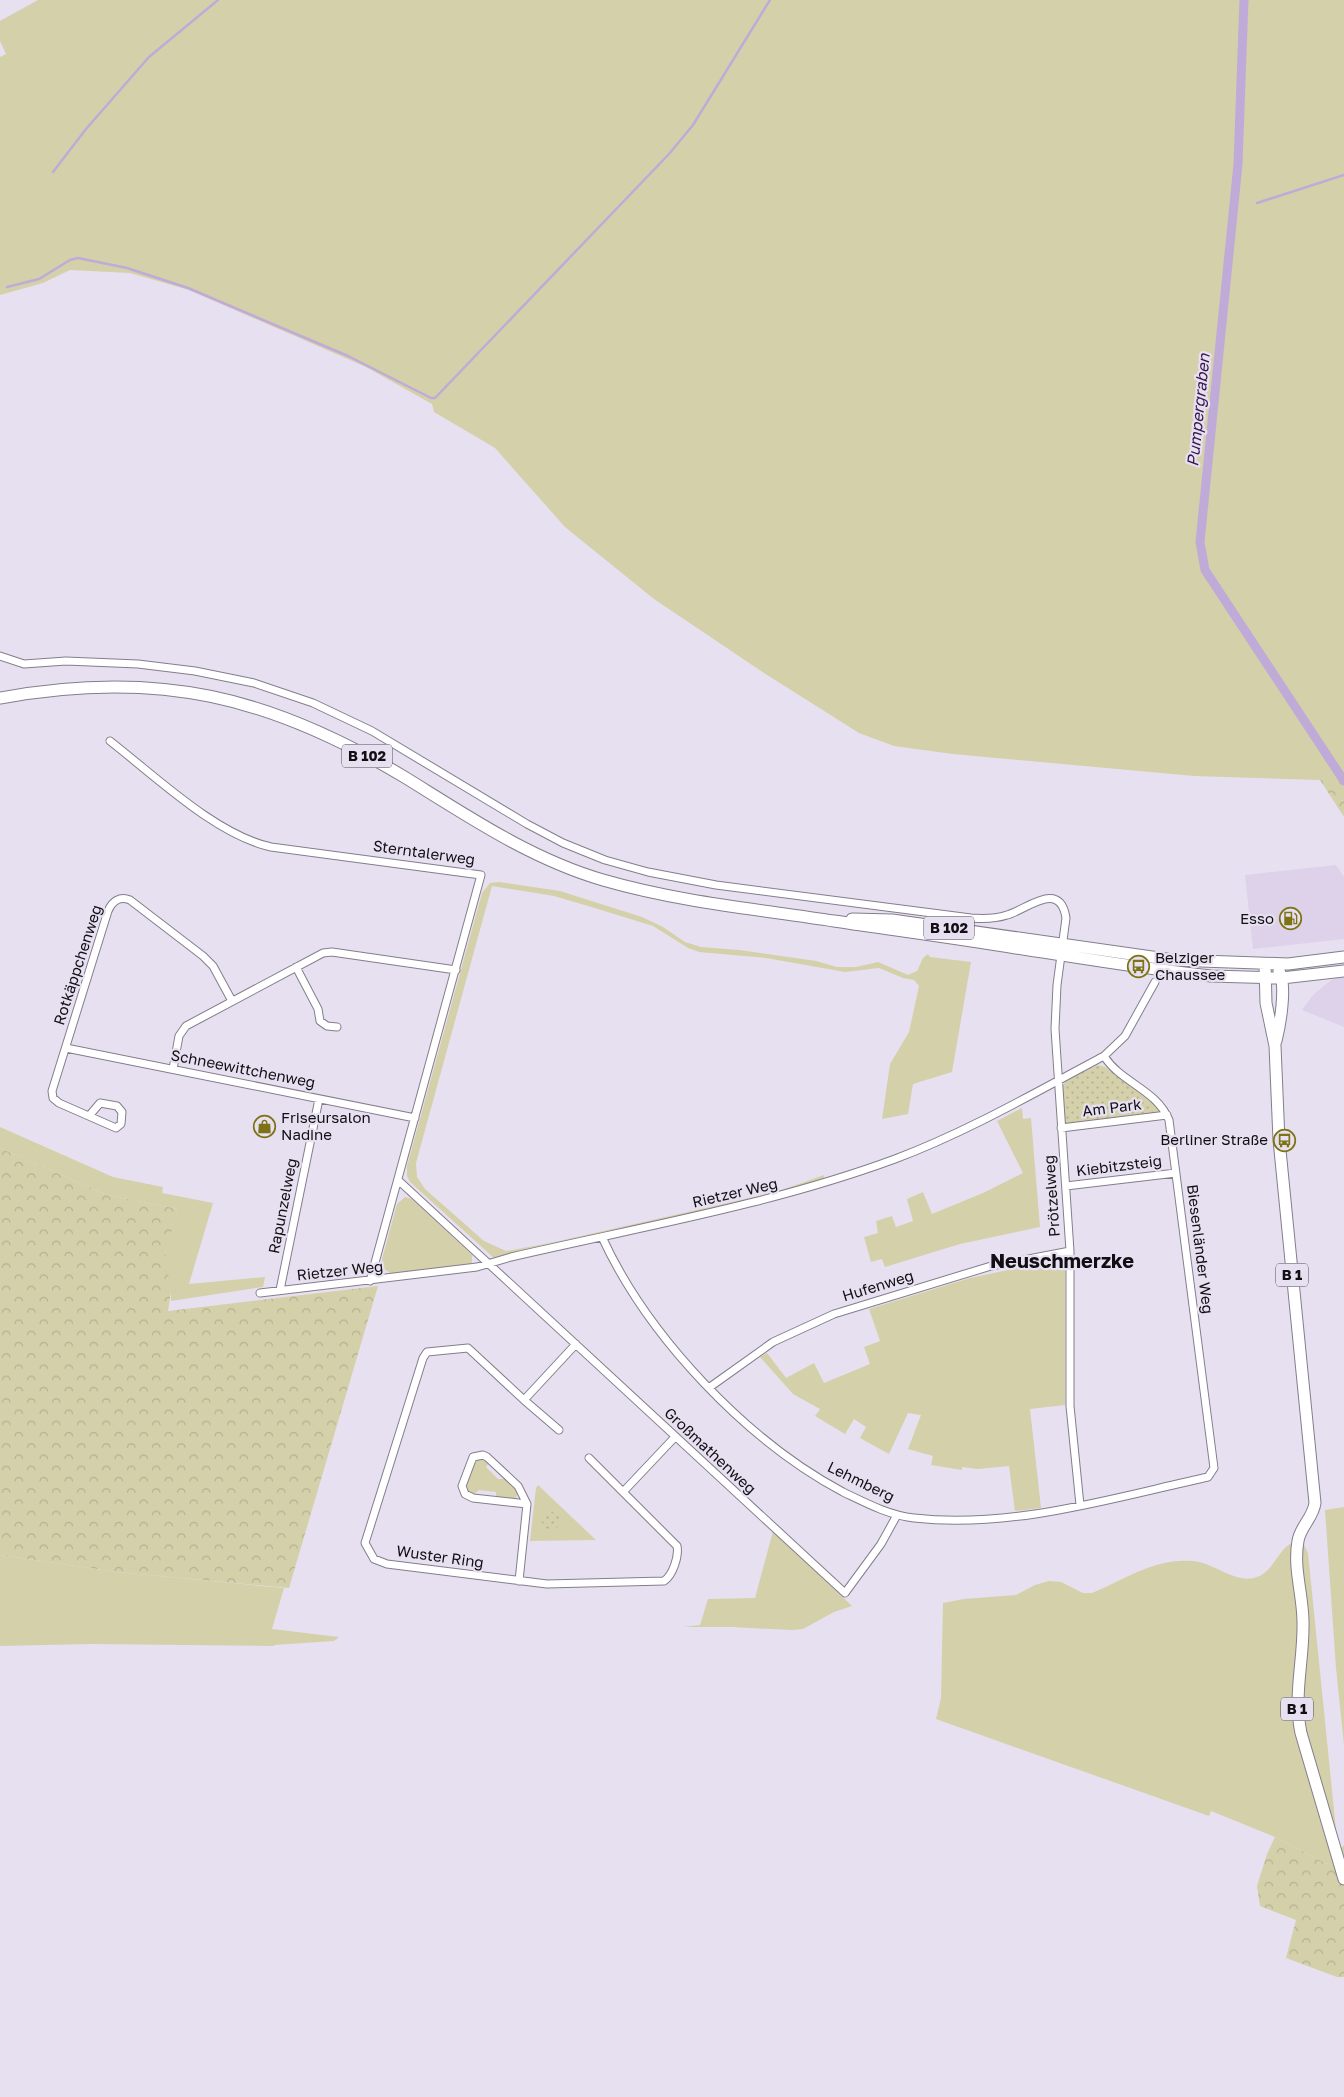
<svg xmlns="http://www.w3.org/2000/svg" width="1344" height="2097" font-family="'Golos Text',sans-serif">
<defs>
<pattern id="forest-crowns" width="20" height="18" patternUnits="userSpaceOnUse" patternTransform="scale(1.25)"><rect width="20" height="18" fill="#d4d0aa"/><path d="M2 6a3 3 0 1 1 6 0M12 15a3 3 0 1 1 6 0" fill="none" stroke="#b5b191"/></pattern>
<pattern id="park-dots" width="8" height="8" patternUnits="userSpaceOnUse" patternTransform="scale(1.25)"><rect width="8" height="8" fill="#d4d0aa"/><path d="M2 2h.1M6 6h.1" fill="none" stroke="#b5b191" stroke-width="1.8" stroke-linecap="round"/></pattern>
</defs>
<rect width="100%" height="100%" fill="#e7e0f0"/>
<path fill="#ddd2e9" d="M1336,865L1344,877V939L1253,949L1245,875Z
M1344,977V1027L1302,1010L1313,995L1326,984L1333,979Z"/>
<path fill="#d4d0aa" d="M38,0H1344V774L1339,767L1320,780L1194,776L953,754L894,746L859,733L764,673L654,599L565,527L495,448L434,412L432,404L366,367L189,290L130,273L70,270L43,283L0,295V57L6,54L0,41V21Z
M499,882L560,891L642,917L663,927L685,942L701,947L739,950L816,961L837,967H856L878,962L908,975L917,971L923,958L928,954L930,957L971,962L952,1072L913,1084L908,1114L882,1119L890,1064L909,1032L919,986L914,980L903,978L879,968L845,972L766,958L699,952L688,948L653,926L598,909L554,896L492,886L416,1163L417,1177L425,1189L484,1241L506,1251L550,1243L776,1192L824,1175V1180L783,1193L494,1258L410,1182L407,1176V1166L482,893L490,883Z
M1022,1108L1023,1119L1031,1118L1040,1227L960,1244L885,1267L882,1259L871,1262L864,1237L878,1233L876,1221L892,1216L896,1227L913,1221L907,1199L923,1192L932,1214L983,1193L1023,1173L997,1121Z
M0,1127L113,1177L163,1187L162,1193L213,1203L189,1284L265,1277L263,1287L171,1301C172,1286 166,1276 165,1262C164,1244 173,1226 178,1209L107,1195L0,1148Z
M405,1197L412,1199L472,1255V1264L392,1274L384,1269L382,1259L397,1204Z
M1065,1258V1405L1030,1409L1041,1508L1015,1511L1009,1466L978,1469L962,1467V1470L931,1465L933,1456L908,1449L921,1415L908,1413L889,1454L860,1438L866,1427L854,1419L845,1434L815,1416L820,1409L793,1394L760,1357L767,1353L786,1378L814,1363L824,1383L870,1364L864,1347L880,1341L869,1309L970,1278Z
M481,1458L489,1463L486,1467L498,1479H506L517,1490L518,1494L515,1499L496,1498V1492L479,1490L473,1495L468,1492L466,1483L474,1461Z
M538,1485L596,1540L530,1541L536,1488Z
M1344,1507V1745L1336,1668L1325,1510Z
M773,1531L852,1606L834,1612L803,1629L791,1630L732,1627H683L700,1625L708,1599L755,1598Z
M1296,1541L1304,1545L1308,1553L1336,1830L1337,1854L1327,1864L1275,1837L1211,1811L1209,1816L936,1719L941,1698L943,1603L964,1599L1016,1595L1035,1585L1049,1581L1061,1582L1083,1593H1092C1126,1579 1154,1558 1193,1561C1214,1563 1235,1583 1254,1578C1275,1573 1277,1547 1296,1541Z
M0,1555L117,1572L284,1588L272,1629L339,1637L334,1641L274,1645V1646L92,1644L0,1646Z"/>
<path fill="url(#forest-crowns)" d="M1339,767L1344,774V817L1320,780Z
M0,1148L107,1195L178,1209L165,1253L171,1292L168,1311L378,1286L289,1588L117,1572L0,1555Z
M1275,1837L1327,1864L1344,1845V1977H1337L1286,1958L1296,1920L1260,1906L1257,1886L1267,1854Z"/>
<path fill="url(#park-dots)" d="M1098,1065L1105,1067L1152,1100L1161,1110L1160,1112L1064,1126L1061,1089L1066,1080Z
M542 1521a9 9 0 1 1 18 0a9 9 0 1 1-18 0Z"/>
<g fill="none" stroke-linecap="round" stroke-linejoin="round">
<path stroke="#c0abd8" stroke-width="2.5" d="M53,172L86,129L149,57L218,0
M1257,203L1344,175
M7,287L39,279L70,260L78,258L127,268L188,288L348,356L431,398H435L669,154L693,125L770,0"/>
<path stroke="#c0abd8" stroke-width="9" d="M1244,0L1238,164L1200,542L1205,570L1344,781"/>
<defs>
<path id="street" d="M0,656L24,664L66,661L138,664L195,671L254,683L313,703L372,731L527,824L563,843L605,860L648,872L716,885L971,918C983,919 995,919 1007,915C1026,910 1060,879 1066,918L1057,985L1055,1029L1070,1251V1406L1080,1505
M110,741C155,776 216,835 271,847L481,875L370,1281
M296,967L318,1009L320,1021L327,1026L337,1027
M66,1048L415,1118
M173,1069L179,1036L186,1026L323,953L332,952L456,970
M89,1116L100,1103L117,1106L122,1112L121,1124L116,1128L59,1103L53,1098L52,1091L108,911C112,901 120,896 130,900L203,956L213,966L232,1001
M1061,1128L1167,1115
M398,1180L845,1593L881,1544L897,1515
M1066,1186L1176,1173
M602,1237C648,1337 747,1441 843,1492C866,1503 888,1515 914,1518C1013,1529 1112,1498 1208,1477L1214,1468L1169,1120C1156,1089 1121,1083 1104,1056
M280,1290L319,1099
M260,1293L477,1267L511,1257C640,1227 770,1205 895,1159C967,1132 1036,1092 1104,1056L1125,1036L1155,982
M710,1387L773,1342L834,1314L991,1266L1070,1251
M524,1400L468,1348L427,1352L423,1358L365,1543L374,1559L387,1564L547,1584L664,1581C673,1575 679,1556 677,1546L623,1492L675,1437
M559,1430L524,1400L576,1344
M589,1458L623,1492
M519,1581L527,1504L473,1498L465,1494L462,1486L473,1457L483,1455L487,1457L518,1486L527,1504"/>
<path id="primary" d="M0,698C157,669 270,696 406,778C469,817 531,859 603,880C679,902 756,909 834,921C894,930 955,938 1016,948C1081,958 1145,969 1211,976L1282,978L1344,971
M852,919L892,920L1173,960L1288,964L1344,957
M1265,964L1266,1003L1275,1046L1279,1140L1315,1503C1313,1518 1300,1527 1298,1541C1293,1568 1303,1595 1303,1622C1304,1659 1293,1695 1301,1733L1344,1879
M1276,1041C1280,1025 1287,985 1279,971"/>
</defs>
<use href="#street" stroke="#847d8c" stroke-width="9"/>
<use href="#primary" stroke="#847d8c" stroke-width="13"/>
<use href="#street" stroke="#fff" stroke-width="7"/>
<use href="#primary" stroke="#fff" stroke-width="11"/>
</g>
<defs>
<symbol id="fuel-ring" viewBox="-11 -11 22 22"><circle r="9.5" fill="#e7e0f0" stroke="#7d7315" stroke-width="1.5"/><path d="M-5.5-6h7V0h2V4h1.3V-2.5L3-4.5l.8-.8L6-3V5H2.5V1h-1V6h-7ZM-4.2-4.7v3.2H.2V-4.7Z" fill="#7d7315"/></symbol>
<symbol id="bus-ring" viewBox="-11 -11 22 22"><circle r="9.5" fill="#e7e0f0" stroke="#7d7315" stroke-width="1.5"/><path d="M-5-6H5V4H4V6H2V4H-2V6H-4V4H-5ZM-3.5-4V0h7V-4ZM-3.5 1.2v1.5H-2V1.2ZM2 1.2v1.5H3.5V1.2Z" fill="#7d7315"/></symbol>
<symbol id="shop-ring" viewBox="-11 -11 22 22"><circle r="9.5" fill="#e7e0f0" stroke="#7d7315" stroke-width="1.5"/><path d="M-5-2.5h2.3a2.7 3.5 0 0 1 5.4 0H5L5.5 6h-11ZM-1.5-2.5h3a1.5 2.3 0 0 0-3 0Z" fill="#7d7315"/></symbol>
</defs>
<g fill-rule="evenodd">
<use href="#fuel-ring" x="1278" y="906" width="25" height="25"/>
<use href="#bus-ring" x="1126" y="954" width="25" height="25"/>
<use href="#shop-ring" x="252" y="1114" width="25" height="25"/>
<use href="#bus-ring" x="1272" y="1128" width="25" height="25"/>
</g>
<g text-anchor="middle" stroke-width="4.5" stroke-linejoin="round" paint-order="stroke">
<g fill="#e7e0f0" stroke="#514e56" stroke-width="1">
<rect x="342" y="744.5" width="50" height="23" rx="4"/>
<rect x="924" y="916.5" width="50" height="23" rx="4"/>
<rect x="1276" y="1263.5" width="32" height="23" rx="4"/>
<rect x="1281" y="1697.5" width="32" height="23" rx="4"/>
</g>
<g font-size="14" font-weight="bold" fill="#110f14">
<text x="367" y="761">B 102</text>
<text x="949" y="933">B 102</text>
<text x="1292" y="1280">B 1</text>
<text x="1297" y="1714">B 1</text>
</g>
<g font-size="15" fill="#110f14" stroke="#e7e0f0">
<text transform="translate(424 853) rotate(8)" y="5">Sterntalerweg</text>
<text transform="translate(78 965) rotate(-72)" y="5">Rotkäppchenweg</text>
<text transform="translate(243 1069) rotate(11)" y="5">Schneewittchenweg</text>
<text transform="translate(1112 1108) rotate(-7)" y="5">Am Park</text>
<text transform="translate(1119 1166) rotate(-7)" y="5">Kiebitzsteig</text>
<text transform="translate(735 1193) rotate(-13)" y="5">Rietzer Weg</text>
<text transform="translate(1052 1196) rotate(-94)" y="5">Prötzelweg</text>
<text transform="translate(283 1206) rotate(-79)" y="5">Rapunzelweg</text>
<text transform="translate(1200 1249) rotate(83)" y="5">Biesenländer Weg</text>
<text transform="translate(340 1271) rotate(-6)" y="5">Rietzer Weg</text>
<text transform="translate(878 1286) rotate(-17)" y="5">Hufenweg</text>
<text transform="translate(710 1451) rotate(43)" y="5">Großmathenweg</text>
<text transform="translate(861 1482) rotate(26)" y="5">Lehmberg</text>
<text transform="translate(440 1557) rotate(8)" y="5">Wuster Ring</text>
</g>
<g font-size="15" fill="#110f14" stroke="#e7e0f0" text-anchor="end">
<text x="1274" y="924">Esso</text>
<text x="1155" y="963" text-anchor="start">Belziger<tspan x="1155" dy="17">Chaussee</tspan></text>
<text x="281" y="1123" text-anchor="start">Friseursalon<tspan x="281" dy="17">Nadine</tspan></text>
<text x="1268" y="1145">Berliner Straße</text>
</g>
<g font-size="16" font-style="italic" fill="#36174e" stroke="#e7e0f0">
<text transform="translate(1198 410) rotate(-84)" y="6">Pumpergraben</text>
</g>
<g font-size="20" font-weight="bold" fill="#110f14" stroke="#e7e0f0">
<text x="1062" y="1268">Neuschmerzke</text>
</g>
</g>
</svg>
